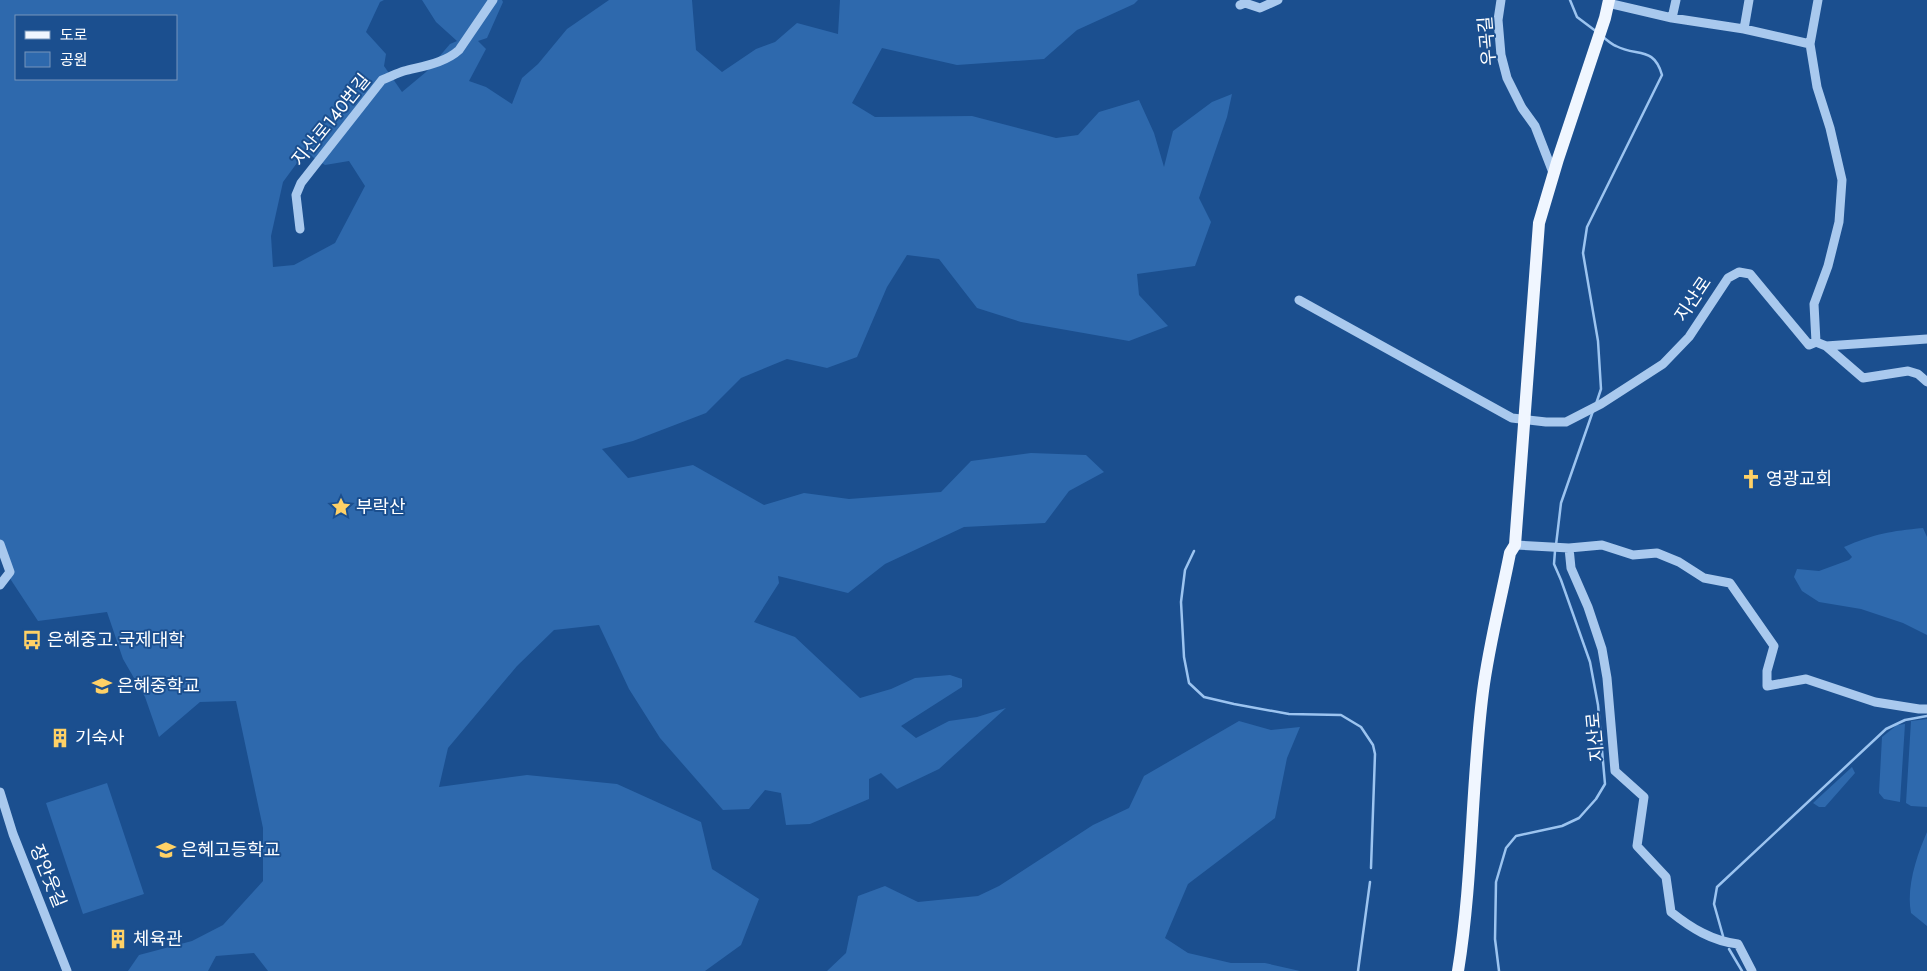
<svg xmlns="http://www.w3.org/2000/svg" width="1927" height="971" font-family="Jost,'Noto Sans KR',sans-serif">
<rect width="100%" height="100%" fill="#1b4f8f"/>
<path fill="#2e69ad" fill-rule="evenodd" d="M0,0H384L380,2L366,32L386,54L384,66L402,92L426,72L450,44L457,41L436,22L422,0H502L503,2L487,38L478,41L486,49L469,81L486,87L512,104L522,78L538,64L567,29L609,0H692L696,50L722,72L756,49L775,42L797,23L838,34L840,0H1138L1134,4L1077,30L1044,59L957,65L882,48L852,103L875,117L972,116L1056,138L1078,135L1099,112L1139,100L1154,133L1164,167L1173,131L1212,102L1232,94L1227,117L1199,198L1211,222L1195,266L1137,274L1139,295L1168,326L1129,341L1021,322L977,308L939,259L907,255L887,287L857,357L827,368L787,359L741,378L706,413L633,441L602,449L628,478L693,465L764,505L804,493L849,499L941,492L971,461L1031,453L1086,455L1104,472L1069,491L1045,523L964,527L885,564L848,593L778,576L779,583L754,622L795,637L860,698L891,689L915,678L950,675L962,679V687L901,726L916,738L949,721L977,717L1006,708L939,769L897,789L881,773L869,779V799L810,824L786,825L781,793L765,790L749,809L723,810L660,738L629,689L599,625L554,630L517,666L448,748L439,787L527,775L617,784L701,822L712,869L759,899L741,945L705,971H268L254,953L216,956L208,971H128L139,955L192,941L223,925L263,881V828L236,701L200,702L159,737L145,697L123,659L107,612L38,621L11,580L0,549ZM16,16H176V79H16ZM305,152L325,165L349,161L365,186L335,243L294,265L273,267L271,236L283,182Z
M1923,528L1927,537V635L1903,623L1861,609L1819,602L1802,591L1794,577L1797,569L1819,571L1849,560L1852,557L1844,547C1874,534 1891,531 1923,528Z
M1927,719V807L1911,806L1906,803L1911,721Z
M1239,721L1271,730L1300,727L1287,758L1275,818L1188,884L1165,938L1188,953L1231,963H1265L1300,971H827L846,953L858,896L885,886L918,902L978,896L999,886L1093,825L1129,808L1144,776Z
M1905,724L1900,802L1884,799L1879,793L1882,737L1897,725Z
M1852,767L1855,773L1825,807H1819L1813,803Z
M107,783L144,894L83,914L46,803Z
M1927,832V926L1911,913C1906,887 1917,855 1927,832Z"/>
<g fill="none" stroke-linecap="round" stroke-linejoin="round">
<path stroke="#9cc4f0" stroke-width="2.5" d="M1570,0L1577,17L1597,32
M1596,404L1601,389L1598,341L1583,253L1587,227L1662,75C1654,46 1637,57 1616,46C1611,44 1607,40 1603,37
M1556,545L1561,503L1593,411
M1194,551L1185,570L1181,602L1184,657L1189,683L1204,697L1234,704L1289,714L1341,715L1361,727L1373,745L1375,754L1371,868
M1723,936L1714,904L1717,887L1886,729L1905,720L1927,716
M1729,949L1742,971
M1358,971L1370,882
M1499,971L1495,939L1496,882L1506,848L1516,836L1562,826L1579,818L1596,799L1605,784L1598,705L1590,662L1561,580L1554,564L1555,551"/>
<path stroke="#a9c9ee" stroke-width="9" d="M1501,0L1498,20L1501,55L1507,78L1522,108L1535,126L1554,175
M1608,3L1672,18L1744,29L1810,44L1818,0
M1240,5L1245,3L1260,8L1278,0
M1672,18L1676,0
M1744,29L1749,0
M1810,44L1817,87L1830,128L1842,180L1839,222L1828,266L1814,304L1816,342
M300,229L296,195L301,183L382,80C390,77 397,73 404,71C423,66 445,63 459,50L493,0
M1299,300L1512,418L1546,422H1566L1601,404L1663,364L1689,337L1728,278L1739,272L1750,274L1809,345L1816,342L1826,346L1863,378L1908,371L1918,374L1927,382
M1826,346L1927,339
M0,544L10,572L0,585
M1515,545L1569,548L1571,568L1588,607L1602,649L1607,678L1615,771L1644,797L1637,846L1666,877L1671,912C1691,928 1712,941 1738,944L1752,971
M1569,548L1602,545L1633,555L1657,553L1679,562L1704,578L1730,583L1774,646L1767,671V686L1806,679L1875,702L1919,709H1927
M0,792L13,834L67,971"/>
<path stroke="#f0f6ff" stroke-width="12" d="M1458,971C1473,879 1471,784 1483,691C1489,645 1501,599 1510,553L1515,545L1539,223L1558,159L1605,18L1609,0"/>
</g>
<defs>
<symbol id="church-bare" viewBox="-9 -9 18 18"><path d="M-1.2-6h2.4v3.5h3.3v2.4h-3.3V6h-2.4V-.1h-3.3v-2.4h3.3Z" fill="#ffd166" stroke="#1b4f8f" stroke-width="2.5" paint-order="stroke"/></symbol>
<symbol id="sight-bare" viewBox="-9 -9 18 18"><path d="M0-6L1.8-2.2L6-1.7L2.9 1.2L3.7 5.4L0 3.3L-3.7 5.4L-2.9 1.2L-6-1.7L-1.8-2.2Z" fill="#ffd166" stroke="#1b4f8f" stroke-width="2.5" paint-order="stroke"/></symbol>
<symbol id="bus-bare" viewBox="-9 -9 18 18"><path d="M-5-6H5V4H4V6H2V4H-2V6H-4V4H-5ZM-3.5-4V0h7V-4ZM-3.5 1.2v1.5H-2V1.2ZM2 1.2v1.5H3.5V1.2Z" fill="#ffd166" stroke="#1b4f8f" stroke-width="2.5" paint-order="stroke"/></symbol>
<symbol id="school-bare" viewBox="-9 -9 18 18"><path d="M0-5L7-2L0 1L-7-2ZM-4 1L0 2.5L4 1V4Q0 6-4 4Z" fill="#ffd166" stroke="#1b4f8f" stroke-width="2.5" paint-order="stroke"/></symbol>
<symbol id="building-bare" viewBox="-9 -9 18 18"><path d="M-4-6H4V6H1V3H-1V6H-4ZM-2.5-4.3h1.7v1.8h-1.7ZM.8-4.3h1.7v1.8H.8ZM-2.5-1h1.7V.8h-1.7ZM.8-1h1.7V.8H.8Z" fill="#ffd166" stroke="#1b4f8f" stroke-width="2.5" paint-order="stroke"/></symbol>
</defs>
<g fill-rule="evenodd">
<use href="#church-bare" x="1737" y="465" width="28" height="28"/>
<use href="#sight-bare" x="327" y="493" width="28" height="28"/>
<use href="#bus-bare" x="18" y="626" width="28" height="28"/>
<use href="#school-bare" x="88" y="672" width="28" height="28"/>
<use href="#building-bare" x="46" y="724" width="28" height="28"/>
<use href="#school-bare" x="152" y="836" width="28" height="28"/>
<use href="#building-bare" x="104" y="925" width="28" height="28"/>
</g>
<g text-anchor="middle" stroke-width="4" stroke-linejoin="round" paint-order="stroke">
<g font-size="18" fill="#fff" stroke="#1b4f8f">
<text transform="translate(1487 41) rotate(-95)" y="6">우곡길</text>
<text transform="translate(331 120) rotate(-51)" y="6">지산로140번길</text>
<text transform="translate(1693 299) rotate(-56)" y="6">지산로</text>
<text transform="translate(1595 737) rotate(-95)" y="6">지산로</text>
<text transform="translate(48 876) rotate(68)" y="6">장안웃길</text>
</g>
<g font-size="18" fill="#fff" stroke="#1b4f8f" text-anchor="start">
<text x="1766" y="485">영광교회</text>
<text x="356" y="513">부락산</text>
<text x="47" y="646">은혜중고.국제대학</text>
<text x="117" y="692">은혜중학교</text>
<text x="75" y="744">기숙사</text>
<text x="181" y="856">은혜고등학교</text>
<text x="133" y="945">체육관</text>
</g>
</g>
<rect x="15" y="15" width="162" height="65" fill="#1b4f8f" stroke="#7695bc"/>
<rect x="25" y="31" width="25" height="8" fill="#f0f6ff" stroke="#7695bc"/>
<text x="60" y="40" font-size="15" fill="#ffffff">도로</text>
<rect x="25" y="52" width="25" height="15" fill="#2e69ad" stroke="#7695bc"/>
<text x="60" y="65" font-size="15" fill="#ffffff">공원</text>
</svg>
